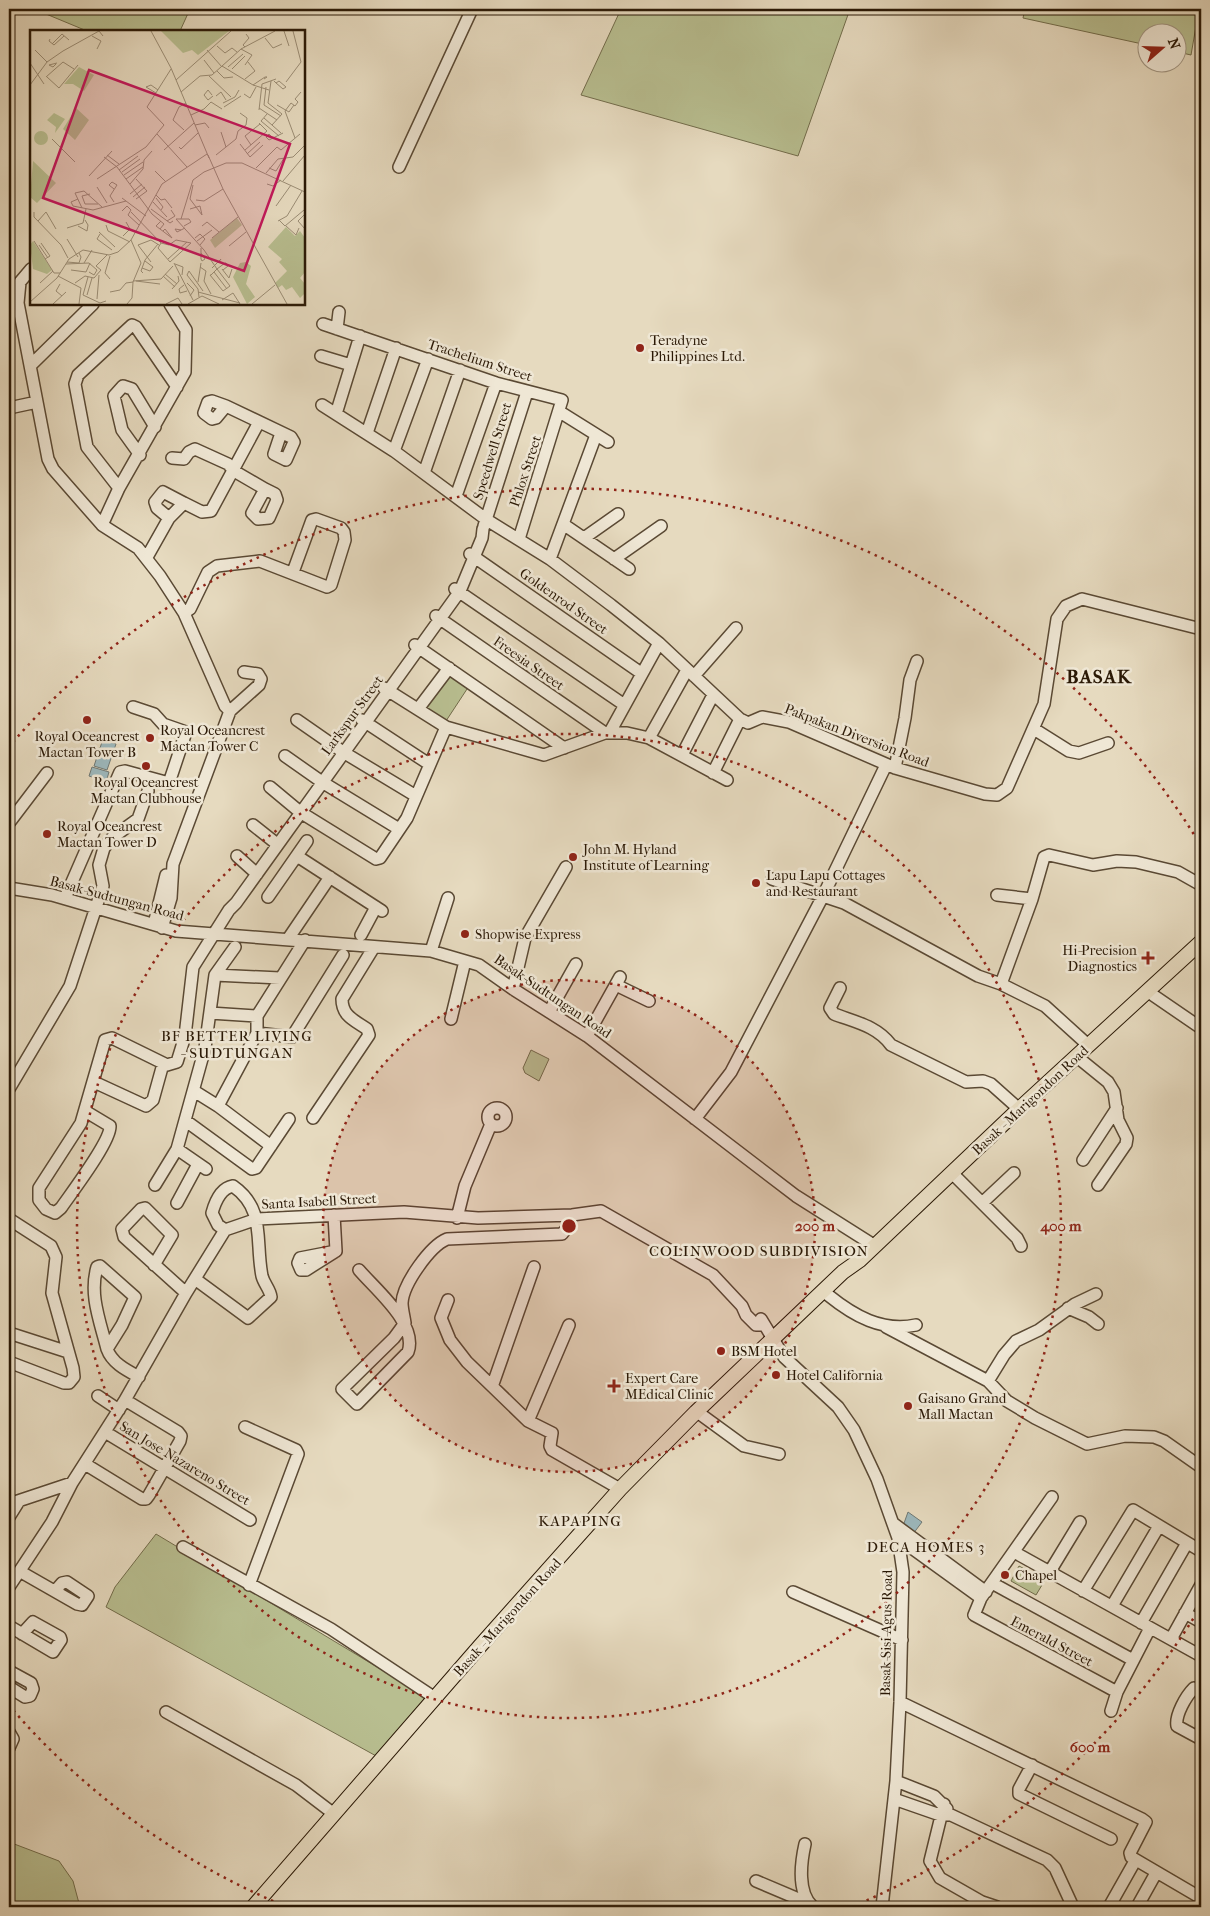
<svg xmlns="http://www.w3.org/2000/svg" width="1210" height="1916" font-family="'IM FELL French Canon',serif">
<rect width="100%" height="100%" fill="#e6dabf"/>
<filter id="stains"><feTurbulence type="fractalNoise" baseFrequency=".004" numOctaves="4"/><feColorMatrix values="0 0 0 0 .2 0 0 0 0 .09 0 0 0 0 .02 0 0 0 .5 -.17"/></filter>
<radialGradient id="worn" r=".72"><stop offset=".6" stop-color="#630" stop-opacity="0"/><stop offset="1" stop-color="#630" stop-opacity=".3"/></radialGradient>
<path fill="#b8be90" stroke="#726c4b" d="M34,9H190L180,31H87Z
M621,9H850L798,156L581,95Z
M1025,9H1199L1191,55L1178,52V32H1148L1147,45L1023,18Z
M451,674L469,686L446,721L426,708Z
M531,1050L549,1059L539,1081L525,1073L523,1068Z
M156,1534L427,1697L378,1757L106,1607L115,1587Z
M1019,1566L1045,1580L1036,1595L1011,1581Z
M9,1842L59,1861L73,1881L80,1907H9Z"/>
<path fill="#9cb8bd" stroke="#6f7874" d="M103,739L116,744L107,770L94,766Z
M92,767L109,772L106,782L89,776Z
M908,1512L922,1522L913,1534L903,1526Z"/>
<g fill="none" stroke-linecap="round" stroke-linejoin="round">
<defs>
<path id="minor" d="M399,167L472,9
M31,269L20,282L18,303L48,459L53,469L102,525L138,548L160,576L184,613L225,706L230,711
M323,324L496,383L562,400L519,539
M337,329L339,312
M321,356L351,365
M31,365L93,304
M212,401L226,406L216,418L212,419L204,413L208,402Z
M322,405L394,451L487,520L550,559L611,605L659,643L740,719L748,723L762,717L789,722L895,768L985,794L997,795L1007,788L1044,704L1057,619L1066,606L1082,599L1201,629
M226,406L291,437L294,442L286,460L274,454L281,433
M9,408L37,402
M560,412L608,442
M336,414L360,336
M367,433L396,348
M394,451L428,359
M140,455L122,430L114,396L123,386L132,389L155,427
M172,458L184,459L189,452L195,449L228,464L234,471L265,489
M424,473L460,370
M119,488L87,447L75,384L78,375L132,325L136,327L177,387
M265,489L275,494L277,500L269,518L258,519L252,513Z
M456,496L496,383
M169,518L157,508L155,502L163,492L184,503
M563,524L629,569
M102,525L119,488L185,372L186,330L170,304
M484,526L527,392
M584,538L618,514
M470,554L641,673
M147,557L169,518L184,503L202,512L211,511L259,422
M550,559L596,435
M614,559L661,526
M455,589L623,704
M184,613L190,609L208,572L217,566L260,561L327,587L331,585L345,540L344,532L341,528L316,519L312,520L293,572
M436,616L605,733
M415,645L564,748
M694,676L736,628
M384,688L446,727L544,755L605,733H627L649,738L727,780
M418,709L449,668
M297,720L343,752L416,796
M362,720L429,764
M1034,729L1069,751L1079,753L1108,743
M610,732L659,643
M649,738L687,670
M682,755L713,695
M285,756L322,782L399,829
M895,768L905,718L910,680L917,661
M713,773L740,719
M270,787L300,812L376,859L380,858L407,818L446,727
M9,823L47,773
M253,825L277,844
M237,856L257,874
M297,856L382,911
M772,879L844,903L978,976L1001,984L1045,1006L1088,1045
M9,888L52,895L176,931L431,951L479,965L513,989L587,1036L796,1196L875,1246
M997,895L1032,899
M268,897L307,841
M65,898L120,772L125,771L169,783L186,732L163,724L154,714L133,707
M154,924L166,875
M162,928L171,898L173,864L230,711L259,685L261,679L258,674L244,672
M361,935L376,907
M288,939L330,877
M431,951L448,898
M215,975L280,978
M1001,984L1032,899L1044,857L1049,855L1093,865L1117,861L1136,862L1178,872L1201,885
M616,985L649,1001
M840,988L830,1008L834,1014C855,1022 877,1026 891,1045L966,1082L983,1081L991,1084L1019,1109
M513,989L525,938L566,867
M1147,991L1201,1028
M549,1012L576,964
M210,1013L257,1016
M451,1019L465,961
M257,1033L292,1037L343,955
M587,1036L620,977
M1076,1056L1108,1082L1114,1092L1118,1120L1127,1138L1126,1144L1098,1185
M94,1082L146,1106L153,1100L163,1064
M9,1089L70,986L103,886L99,865L104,848L113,837L138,819L148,791
M194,1091L218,1106L271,1146
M218,1106L257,1033V1016L305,940
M488 1117a9 9 0 1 1 18 0a9 9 0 1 1-18 0Z
M85,1111L110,1126C111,1141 72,1192 61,1208L55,1213L46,1209L39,1200V1188L81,1123L105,1040L112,1038L167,1065L177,1062L185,1036L193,967L229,910L236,903L460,591L482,538L483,529
M313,1118L369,1035L367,1029C354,1020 342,1016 342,999L374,947
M695,1119L731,1072L823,896L886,765
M186,1121L252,1169L256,1168L289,1119
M1083,1160L1117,1108
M206,1169L177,1149L205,1048L215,975L235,947
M952,1173L1017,1238L1021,1246
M155,1185L177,1149
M177,1203L198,1164
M982,1203L1014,1173
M334,1215L336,1251
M457,1218L465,1186L491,1124
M9,1219L51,1246L56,1257L52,1293L73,1368L74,1377L69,1383H64L9,1362
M336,1251L306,1270H301L298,1263L300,1258Z
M154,1265L172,1235L145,1208L141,1209L122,1229L124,1237L186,1293
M100,1266L135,1297L122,1325L107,1349C100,1321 89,1295 97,1267Z
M359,1270C376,1290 418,1324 408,1352L357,1404L342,1389L394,1338L405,1323C404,1316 402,1309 402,1303C403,1284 430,1246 447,1239L562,1234L566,1229L572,1215
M195,1279L248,1318L271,1297C270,1289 264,1284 262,1276C255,1241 266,1209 233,1186C221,1188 215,1202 212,1213L218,1225L225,1230
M828,1295C854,1316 882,1332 916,1325
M448,1300L441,1318L450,1340L467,1362L528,1421L552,1433L550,1446L552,1450L620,1489
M1068,1308L1089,1317L1098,1324
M761,1319L784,1357L838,1407L854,1430L877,1479L898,1538L903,1572L900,1702L896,1781L882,1907
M886,1327L988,1381L1007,1401L1035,1418L1087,1444L1125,1436L1154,1437L1164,1441L1201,1467
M9,1333L68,1352
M107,1349C112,1363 126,1370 139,1377
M988,1381L1004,1355L1016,1341L1039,1330L1075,1304L1096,1294
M493,1384L534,1267
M98,1396L119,1410
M696,1411L744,1446L779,1454
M528,1421L569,1325
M245,1427L296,1450L298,1454L249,1585
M105,1432L250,1520
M85,1464L142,1499H146L149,1495L180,1441L181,1436L178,1432L125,1400
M1052,1497L981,1598L974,1615L1117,1692
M9,1504L72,1483
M9,1517L19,1501
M894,1524L986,1592
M898,1538L981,1598
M183,1547L331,1629L435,1698
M1014,1552L1201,1656
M21,1572L77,1604L82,1605L88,1596L67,1582L62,1583L55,1591
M1049,1573L1080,1522
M992,1583L1133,1660
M9,1587L52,1522L72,1483L125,1400L186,1293L225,1230L257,1219L404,1212L478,1218L572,1215L601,1211L713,1275L742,1306L746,1315L756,1325H763
M1083,1591L1133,1510L1201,1551
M793,1592L902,1640
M1112,1606L1159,1526
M1185,1613L1201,1622
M1141,1623L1187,1543
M9,1626L53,1652L61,1640L60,1637L33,1622L22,1634
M1171,1639L1201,1585
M9,1671L31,1683L33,1689L30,1696L25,1697L9,1687
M1201,1691L1194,1688C1186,1696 1175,1715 1177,1726L1201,1739
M900,1702L1142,1819L1146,1822L1130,1853L1131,1857L1201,1898
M1111,1711L1117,1692L1150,1628
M166,1712L296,1785L334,1814
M9,1732L13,1739L9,1748
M1032,1765L1019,1789V1794L1111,1839
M896,1781L934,1796L947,1809
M894,1799L940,1815H951L1047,1860L1055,1868L1073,1907
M944,1804L930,1861L940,1878L982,1902L997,1907
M805,1844C801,1862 797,1893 813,1907
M756,1881L808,1903
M1109,1907L1135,1861
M1137,1907L1156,1873"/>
<path id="major" d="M253,1907L480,1646L620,1489L696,1412L843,1272L860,1260L1019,1109L1201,942"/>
</defs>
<use href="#minor" stroke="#5a4934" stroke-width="14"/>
<use href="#major" stroke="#2b1906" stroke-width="16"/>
<use href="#minor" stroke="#efe7d5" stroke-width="11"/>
<use href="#major" stroke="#e6dabf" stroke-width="14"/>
</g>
<circle cx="569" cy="1226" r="246" fill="#8f2418" fill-opacity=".12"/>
<g fill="none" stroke="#8f2418" stroke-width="2.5" stroke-dasharray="2.5 5">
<circle cx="569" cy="1226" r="246"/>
<circle cx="569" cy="1226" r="492"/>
<path d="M1201 1606A737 737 0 0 1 851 1907M287 1907A737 737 0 0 1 13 1710M13 742A737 737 0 0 1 1201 846"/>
</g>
<g fill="#8f2418" stroke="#efe7d5" stroke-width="2">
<circle cx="640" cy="348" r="5"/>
<circle cx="87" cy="720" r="5"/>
<circle cx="150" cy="738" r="5"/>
<circle cx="146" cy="766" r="5"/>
<circle cx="47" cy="834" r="5"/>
<circle cx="573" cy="857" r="5"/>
<circle cx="756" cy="883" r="5"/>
<circle cx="465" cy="934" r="5"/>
<path d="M1145.5 950.5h5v5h5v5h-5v5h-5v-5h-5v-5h5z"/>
<circle cx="721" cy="1351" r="5"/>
<circle cx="776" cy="1375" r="5"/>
<path d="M611.5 1378.5h5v5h5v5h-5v5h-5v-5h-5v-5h5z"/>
<circle cx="908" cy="1406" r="5"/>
<circle cx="1005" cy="1575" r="5"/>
</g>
<g text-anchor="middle" stroke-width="5" stroke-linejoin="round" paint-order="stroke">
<g font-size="14" fill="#2b1906" stroke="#efe7d5" text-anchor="start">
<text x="650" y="345">Teradyne<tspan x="650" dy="16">Philippines Ltd.</tspan></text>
<text x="160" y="735">Royal Oceancrest<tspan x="160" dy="16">Mactan Tower C</tspan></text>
<text x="87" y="741" text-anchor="middle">Royal Oceancrest<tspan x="87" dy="16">Mactan Tower B</tspan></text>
<text x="146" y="787" text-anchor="middle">Royal Oceancrest<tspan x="146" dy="16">Mactan Clubhouse</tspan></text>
<text x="57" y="831">Royal Oceancrest<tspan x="57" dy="16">Mactan Tower D</tspan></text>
<text x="583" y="854">John M. Hyland<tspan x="583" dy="16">Institute of Learning</tspan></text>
<text x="766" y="880">Lapu Lapu Cottages<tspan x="766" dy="16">and Restaurant</tspan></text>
<text x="475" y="939">Shopwise Express</text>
<text x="1137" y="955" text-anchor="end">Hi-Precision<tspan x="1137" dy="16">Diagnostics</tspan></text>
<text x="731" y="1356">BSM Hotel</text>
<text x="786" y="1380">Hotel California</text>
<text x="625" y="1383">Expert Care<tspan x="625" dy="16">MEdical Clinic</tspan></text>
<text x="918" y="1403">Gaisano Grand<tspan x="918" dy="16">Mall Mactan</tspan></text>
<text x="1015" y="1580">Chapel</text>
</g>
<g font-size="14" fill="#2b1906" stroke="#efe7d5">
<text transform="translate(480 360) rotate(18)" y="5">Trachelium Street</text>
<text transform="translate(492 451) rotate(-73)" y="5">Speedwell Street</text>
<text transform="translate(525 471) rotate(-72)" y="5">Phlox Street</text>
<text transform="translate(564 601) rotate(35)" y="5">Goldenrod Street</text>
<text transform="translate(529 663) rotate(35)" y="5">Freesia Street</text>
<text transform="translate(352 715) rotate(-54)" y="5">Larkspur Street</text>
<text transform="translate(857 735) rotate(21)" y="5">Pakpakan Diversion Road</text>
<text transform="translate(117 898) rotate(15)" y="5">Basak-Sudtungan Road</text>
<text transform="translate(553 996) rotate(34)" y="5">Basak-Sudtungan Road</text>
<text transform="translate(1030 1100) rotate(-43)" y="5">Basak - Marigondon Road</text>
<text transform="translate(319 1201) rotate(-3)" y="5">Santa Isabell Street</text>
<text transform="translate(185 1463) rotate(31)" y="5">San Jose Nazareno Street</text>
<text transform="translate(507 1617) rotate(-48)" y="5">Basak - Marigondon Road</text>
<text transform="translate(886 1633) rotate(-89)" y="5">Basak-Sisi-Agus Road</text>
<text transform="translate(1052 1641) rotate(28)" y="5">Emerald Street</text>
</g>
<g font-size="15" letter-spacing="1" fill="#2b1906" stroke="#efe7d5">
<text x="237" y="1041">BF BETTER LIVING<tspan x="237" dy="17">- SUDTUNGAN</tspan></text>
<text x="759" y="1256">COLINWOOD SUBDIVISION</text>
<text x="580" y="1526">KAPAPING</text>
<text x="926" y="1552">DECA HOMES 3</text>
</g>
<g font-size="19" font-weight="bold" letter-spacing="1" fill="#2b1906" stroke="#efe7d5">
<text x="1099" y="683">BASAK</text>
</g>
</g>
<g transform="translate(30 30)">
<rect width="275" height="275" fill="#e6dabf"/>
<path d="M131,1H199L168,25L162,20L153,23ZM49,37L64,45L54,61L43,54H34ZM46,78L59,90L45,110L33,99ZM24,83L35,89L25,103L26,97L17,90ZM4 108a7 7 0 1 1 14 0a7 7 0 1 1-14 0ZM3,131L26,153L7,173L0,167ZM207,188L212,195L185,218L180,210ZM256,197L265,206L270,201L275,208V242L270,248L275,254V263L270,268L262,257L256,260L252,255L248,258L245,253L257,241L249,232L252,229L238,217ZM3,211L22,240L17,244L3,239L0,215ZM216,232L221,236L216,254L225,267L217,274L203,247L210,233Z" fill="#b8be90"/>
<path fill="none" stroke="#9b8d75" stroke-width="1" d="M121,1L141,38L179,128M254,1L259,16M62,6L71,11L67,19M235,8L243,18L252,14M20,9L19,11L24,15L34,6M22,14L32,4L39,10M187,16L195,23L202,18L207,22M215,17L213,15L219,8L216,4M211,19L222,25L215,35M5,20L17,32M177,20L192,37M174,30L184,43M0,33L14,54M26,34L23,37L19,35L27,33M192,36L223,55L239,60M198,37L213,24M202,39L215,26M187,41L194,48L203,47M179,46L201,67M16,47L33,32L44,39M17,47L29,58L48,35M215,49L225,41L218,32M146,50L201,1M241,51L238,73L252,84L242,95M244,51L246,53L253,59L256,57L249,51L246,53M256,52L271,32L263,1M0,55L17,32L33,21L69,1L73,6M223,55L235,47H237L234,49M236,57L234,75L251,86M151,62L170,46L182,45L211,19L245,1M126,63L116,57L121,55L128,60M214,64L220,68L226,57M182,65L178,60L174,65L178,70L183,66M186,66L191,62L196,70M193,73L205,67L209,60M247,75L259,82L264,75M194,77L211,66M229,78L247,90M229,80L232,54L246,49M237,84L231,91L249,106M161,85L174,79L181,72L192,79M234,88L251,103M165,95L175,93L179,98M154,100L143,90L149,77L156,73M191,102L196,117M127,104L157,137M242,107L239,104L236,107L239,110L253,103M265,108L255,81L261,73L265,76L268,72L265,69L271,62M22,109L45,132M210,114L220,127L233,115M221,115L215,106L230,94M149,117L151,119L168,103M134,120L164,93M215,120L237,101L229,93M217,124L230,112M77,125L89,134M178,125L193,159L257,274M186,125L206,109L208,101L216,95L217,88L210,83M74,127L87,137M87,137L122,184L134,194L130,199M226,138L247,117L251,120L270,104M239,138L246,141L254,128M89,140L108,126M125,141L136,152M92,142L110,129M236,143L248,129L263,127L275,115M94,145L113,132M59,146L82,121M67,149L116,117L134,95L117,77L141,39M96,149L113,137M253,151L275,125M100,154L113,139L114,130L122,121M237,154L243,156L251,150M163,155L160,169L172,185M67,157L77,173M84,159L79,155L82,152L87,155L80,166L84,172M60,164L52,166L55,174H68M100,164L112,154M126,165L131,170L135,169L142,178M103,167L115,157M92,168L116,186M126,168L133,177L131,180M48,169L41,172L43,176L63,180L96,171M106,169L117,161L106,149M166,170L174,171L193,159M123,172L137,187M246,176L261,155M52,178L45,163L54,161L72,177M121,179L140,193L143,191M160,179L170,176L172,185M92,181L97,176L101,180L98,185L109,195M4,182V187L31,215L38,228M101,182L131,213L139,215L146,210L161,213L140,232L128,218L131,213M275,184L268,191L275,199M151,189L163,150L174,142L196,133H212L275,162M249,190L255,196L274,180M8,191L16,182L26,199M131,191L126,196L142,208L135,199L133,201M137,191L145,186L141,180M248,191L257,186L272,161M76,195L78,201L100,212M48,196L57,201L58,195L55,190M154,196L161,192L159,189H146L174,220L187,239L200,256L193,261L180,245H181L187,239L195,233H196L198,236L193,240M172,196L177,192L189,202M256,196L266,205L269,198M37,198L53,193L56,179M151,200L145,199L147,202L155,198M69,202L85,217M70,204L67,209L82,220M93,206L100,199L96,192M165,208L170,204L175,209L170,215M182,208L208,187M37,209L48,227M4,211L24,243H30M167,211L182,200M11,213L20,226L15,229M9,215L18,228M199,216L216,202M171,223L175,229L172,231L171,229V218M138,229L157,212M37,232L49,233L51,227L49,223M121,232L108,215L121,210L129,215M54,233L62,220M144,233L163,270M36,234L59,233L67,240L64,245L59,242M145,234L153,237L152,245M170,237L176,241L174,251L181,264M112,238L120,241L123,237L115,231M182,238L191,229L188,233M192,239L199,248L202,239M41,240L56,242L60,233M71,240L66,236L77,225M159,241L157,245L168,259L169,267M159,241L173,261M184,242L197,259M113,243L111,241L115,230L128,214M135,244L147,254M28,246L51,258L49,274M133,246L145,257M58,247L53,265L70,273L76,271M80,249L75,243L80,226M131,249L143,236M103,251L131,249M106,251L130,254M168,252L171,233M10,253L23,241M45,253L55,246L64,248L71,240M157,253L164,260L160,266M30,254L26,261L32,266M154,255L149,259L150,263L157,261M142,259L149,251L148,246M80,262L90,260L96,253L103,252M168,262L210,273M57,265L62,248M67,269L69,245M192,270L203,263L210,274M0,272L27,248L39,229L53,220L79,225L88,222L101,210L132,154L177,124M23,274L36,262M97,274L102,268L103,252L111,233L101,210M136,274L148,268L152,274M158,274L172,266L189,274M222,274L245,255"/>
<path fill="#c2185b" fill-opacity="0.15" stroke="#c2185b" stroke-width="2.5" d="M59,40L260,114L214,241L13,168Z"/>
<rect width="275" height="275" fill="none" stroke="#2b1906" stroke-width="2.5"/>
</g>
<circle cx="569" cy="1226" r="8" fill="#8f2418" stroke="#efe7d5" stroke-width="2.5"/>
<g font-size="15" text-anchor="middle" font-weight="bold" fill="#8f2418" stroke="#efe7d5" stroke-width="5" stroke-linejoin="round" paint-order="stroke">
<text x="815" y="1231">200 m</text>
<text x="1061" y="1231">400 m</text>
<text x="1090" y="1752">600 m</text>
</g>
<rect width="1210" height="1916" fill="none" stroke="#e6dabf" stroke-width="30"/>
<rect x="10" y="10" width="1190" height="1896" fill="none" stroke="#2b1906" stroke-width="2.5"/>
<rect x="15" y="15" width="1180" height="1886" fill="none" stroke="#2b1906"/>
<g transform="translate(1162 48) rotate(70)"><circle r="24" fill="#efe7d5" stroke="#a19582"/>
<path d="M0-4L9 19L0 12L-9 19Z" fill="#8f2418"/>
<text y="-8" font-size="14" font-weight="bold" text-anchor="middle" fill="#2b1906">N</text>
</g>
<rect width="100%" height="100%" filter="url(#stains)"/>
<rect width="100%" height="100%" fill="url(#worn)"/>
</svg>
